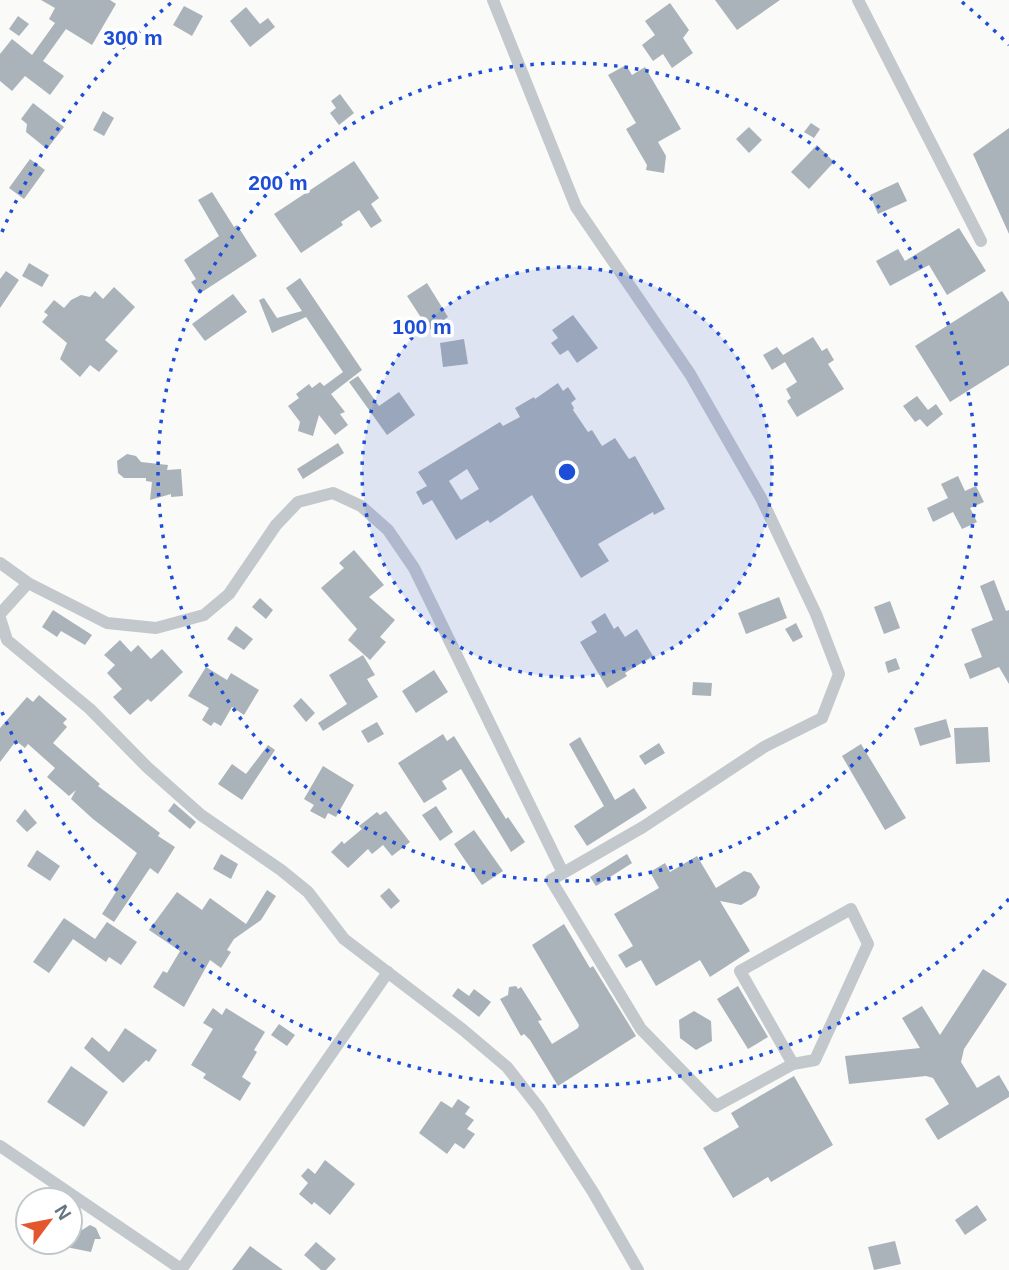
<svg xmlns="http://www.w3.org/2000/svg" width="1009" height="1270" font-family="Helvetica,sans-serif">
<rect width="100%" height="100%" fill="#fafaf8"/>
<path fill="#aab3b9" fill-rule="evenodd" d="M41,0H110L116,4L92,45L66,29L43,61L64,76L50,95L25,76L12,91L0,81V54L12,39L32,55L55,23L49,19L55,8Z
M715,0H780L737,30Z
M670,3L689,30L683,38L693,53L672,68L663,54L653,61L642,45L655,35L645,21Z
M184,6L203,16L192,36L173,25Z
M246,7L260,24L268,18L275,27L250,47L230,21Z
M18,16L29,24L19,36L9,29Z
M626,65L632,75L645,67L681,129L658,142L666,156L664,173L646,170L647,165L626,129L636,123L608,75Z
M340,94L354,113L339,125L330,113L336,108L331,101Z
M33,103L64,127L47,149L26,132L27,124L21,119Z
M103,111L114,118L104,136L93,130Z
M811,123L820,129L814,138L804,132Z
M749,127L762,140L749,153L736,139Z
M1009,128V234L973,154Z
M817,145L834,162L809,189L791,172Z
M30,159L45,170L24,199L9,188Z
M354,161L379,198L371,204L382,221L371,228L359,210L341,222L343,225L301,253L274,214Z
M898,182L907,201L878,214L870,195Z
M212,192L234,227L237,225L257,256L199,294L191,282L196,279L184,260L219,236L198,200Z
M959,228L986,271L947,295L929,265L890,286L876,261L898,249L905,261Z
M29,263L49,275L42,287L22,276Z
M6,271L19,280L0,308V279Z
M300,278L362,370L331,394L345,412L340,414L348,425L335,435L319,415L313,436L298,431L300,422L288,406L299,398L296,394L309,384L312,388L320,382L324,386L343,372L306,317L272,333L259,300L264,298L277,318L302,311L286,288Z
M427,283L448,317L429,330L407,296Z
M114,287L135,307L105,340L118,351L99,372L90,365L80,377L60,359L67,343L42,322L48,315L44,312L54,300L64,308L71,300L81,295L90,297L95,291L103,299Z
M1002,291L1009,302V365L950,402L915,346Z
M233,294L247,312L205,341L192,324Z
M573,315L598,348L577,363L568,350L560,355L551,343L558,338L552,330Z
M813,337L822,351L827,348L834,360L828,364L844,389L797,417L787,401L791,398L786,389L797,382L785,362L772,370L763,355L777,347L783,355Z
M464,339L468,364L443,367L440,343Z
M358,376L379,406L399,392L415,415L387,435L349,382Z
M558,383L563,391L568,387L576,399L571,403L574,408L573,410L588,432L592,430L602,446L615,438L629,459L635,456L665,509L654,515L653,512L598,544L609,561L581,578L532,495L490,523L488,520L456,540L432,500L423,505L416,492L427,486L418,472L500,422L503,426L520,417L515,408L534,397L535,399ZM467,469L479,489L461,500L449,481Z
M917,396L928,410L936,404L943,414L927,427L920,419L915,422L903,406Z
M338,443L344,453L303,479L297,469Z
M127,454L136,456L141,462L168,465L167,470L181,469L183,496L171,497V494L150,500L152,482L146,481V478H124L118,473L117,461Z
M958,476L965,491L976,486L984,502L970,508L977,522L962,529L953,512L933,522L927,508L948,498L941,484Z
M354,550L384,585L369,597L395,620L380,637L386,642L370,660L348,640L357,629L321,588L344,568L339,563Z
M994,580L1006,611L1009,610V684L999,667L970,679L964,664L982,657L971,629L993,620L980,586Z
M779,597L787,618L746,634L738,613Z
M260,598L273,610L266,619L252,607Z
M890,601L900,628L884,634L874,607Z
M53,610L92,635L85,645L61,631L57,637L42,627Z
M605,613L614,629L618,626L625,637L637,629L653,656L625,673L627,676L607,688L580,642L597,632L591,622Z
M796,623L803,637L793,642L785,629Z
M236,626L253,639L244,650L227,639Z
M120,640L131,652L138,645L151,659L162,649L183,672L151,702L148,699L130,715L113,697L122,689L107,673L115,665L104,655Z
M363,655L375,675L367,679L378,697L323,731L318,723L347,704L329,675Z
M896,658L900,669L888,673L885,662Z
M206,667L227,680L231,673L259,690L244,715L232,707L221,726L214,722L211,726L202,720L209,708L188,696Z
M434,670L448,692L416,713L402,691Z
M693,682L712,683L711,696L692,695Z
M39,695L67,719L63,723L67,727L53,743L100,784L98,786L160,833L158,836L175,847L158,874L150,868L114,922L102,914L116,892L113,890L137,853L93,819L71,799L76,790L69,796L47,777L55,768L28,744L25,748L16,741L0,762V728L27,697L33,702Z
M301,698L315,713L306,722L293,706Z
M946,719L951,737L920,746L914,728Z
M377,722L384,734L368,743L361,731Z
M988,727L990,762L956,764L954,728Z
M443,734L447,741L454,736L506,819L508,817L525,842L511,852L461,769L442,781L447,789L424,803L398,763Z
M580,737L615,800L634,788L647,808L587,846L574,826L604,806L569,744Z
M659,743L665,753L645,765L639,756Z
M861,744L906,818L885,830L842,756Z
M268,745L275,750L242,800L218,784L232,764L246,774Z
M323,766L354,785L336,817L328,813L325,819L310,811L314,805L304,799Z
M174,803L196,822L190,829L168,811Z
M436,806L453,832L440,841L422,815Z
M25,809L37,823L27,832L16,821Z
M386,811L410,842L392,856L383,845L372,854L368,849L348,868L331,852L342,841L344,844L362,829L359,826L377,812L380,815Z
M474,830L503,871L482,885L454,844Z
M37,850L60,866L50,881L27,866Z
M221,854L238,864L231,879L213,869Z
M627,854L632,863L596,886L590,877Z
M697,856L716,888L744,871L751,873L760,887L756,896L741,905L720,901L750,951L710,977L700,960L656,986L641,960L626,968L618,955L633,946L614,914L659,888L650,872L665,863L670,872Z
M389,888L400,901L391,909L380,896Z
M267,890L276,896L261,920L234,939L227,950L231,952L221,968L210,960L184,1007L153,987L163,971L167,973L180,951L149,930L177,892L202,910L210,898L246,924Z
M64,918L95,939L107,922L137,942L121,965L109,957L106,962L73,939L49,973L33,962Z
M564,924L590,968L593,966L636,1036L558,1086L530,1040L524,1034L521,1036L500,999L508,995L509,987L516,986L518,989L521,987L542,1020L538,1021L552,1044L578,1028L579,1025L532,945Z
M983,969L1007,984L964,1049L961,1062L977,1088L999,1075L1009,1092V1097L938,1140L925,1119L949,1104L933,1078L926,1076L849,1084L845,1056L920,1048L902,1018L922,1006L940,1035Z
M738,986L768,1037L748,1049L717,999Z
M458,988L469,996L474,989L491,1002L479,1017L452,996Z
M213,1008L222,1015L226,1008L265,1032L254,1050L257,1052L242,1077L251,1083L240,1101L203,1078L206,1074L191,1065L213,1029L203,1023Z
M694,1011L711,1021L712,1041L696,1050L680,1038L679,1020Z
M279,1024L295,1035L287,1046L271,1035Z
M125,1028L157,1050L149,1062L146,1060L123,1083L84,1048L92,1037L109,1052Z
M71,1066L108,1092L84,1127L47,1102Z
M794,1076L833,1145L771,1182L768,1177L733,1198L703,1148L739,1127L731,1113Z
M458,1099L470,1107L465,1114L474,1120L467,1129L475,1134L464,1149L455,1143L447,1154L419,1133L441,1101L452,1108Z
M325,1160L355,1184L330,1215L314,1202L312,1205L299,1194L308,1183L301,1176L308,1168L315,1174Z
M977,1205L987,1220L965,1235L955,1220Z
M76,1214L82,1230L90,1225L96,1228L101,1239H95L91,1252L66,1247L72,1238Z
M895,1241L901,1264L874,1270L868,1247Z
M316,1242L336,1259L326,1270H321L304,1255Z
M250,1246L283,1270H232Z"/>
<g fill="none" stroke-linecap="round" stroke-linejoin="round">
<path stroke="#c3c8cc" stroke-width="12" d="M493,0L576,207L690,374L761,498L816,614L839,674L822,718L764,747L643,827L551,880L641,1029L716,1106L793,1064L815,1060L868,944L851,909L740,971L793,1064
M858,0L981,241
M0,563L28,583L107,623L156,628L204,615L229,594L276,525L298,502L333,493L361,506L388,530L414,568L563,873
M0,614L28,583
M0,618L7,640L90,709L147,767L201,815L281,870L308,892L344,939L462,1029L507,1067L539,1108L593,1192L638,1270
M0,1146L181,1269
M181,1270L388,972"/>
</g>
<circle cx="567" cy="472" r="205" fill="#1d4ed8" fill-opacity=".12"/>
<g fill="none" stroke="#1d4ed8" stroke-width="3.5" stroke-dasharray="3.5 7">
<circle cx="567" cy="472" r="205"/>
<circle cx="567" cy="472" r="409"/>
<path d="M1009 899A614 614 0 0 1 2 712M2 232A614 614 0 0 1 172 2M962 2A614 614 0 0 1 1009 45"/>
</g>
<circle cx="567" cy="472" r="10" fill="#1d4ed8" stroke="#fff" stroke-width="3.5"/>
<g font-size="21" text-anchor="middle" font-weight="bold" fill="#1d4ed8" stroke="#fff" stroke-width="7" stroke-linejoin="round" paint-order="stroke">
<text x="133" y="45">300 m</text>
<text x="278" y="190">200 m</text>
<text x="422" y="334">100 m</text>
</g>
<g transform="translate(49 1221) rotate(58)"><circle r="33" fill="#ffffff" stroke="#c1c8cd" stroke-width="2"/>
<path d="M0-5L12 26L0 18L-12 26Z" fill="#e4572e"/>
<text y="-10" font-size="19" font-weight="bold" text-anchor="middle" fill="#657683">N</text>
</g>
</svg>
